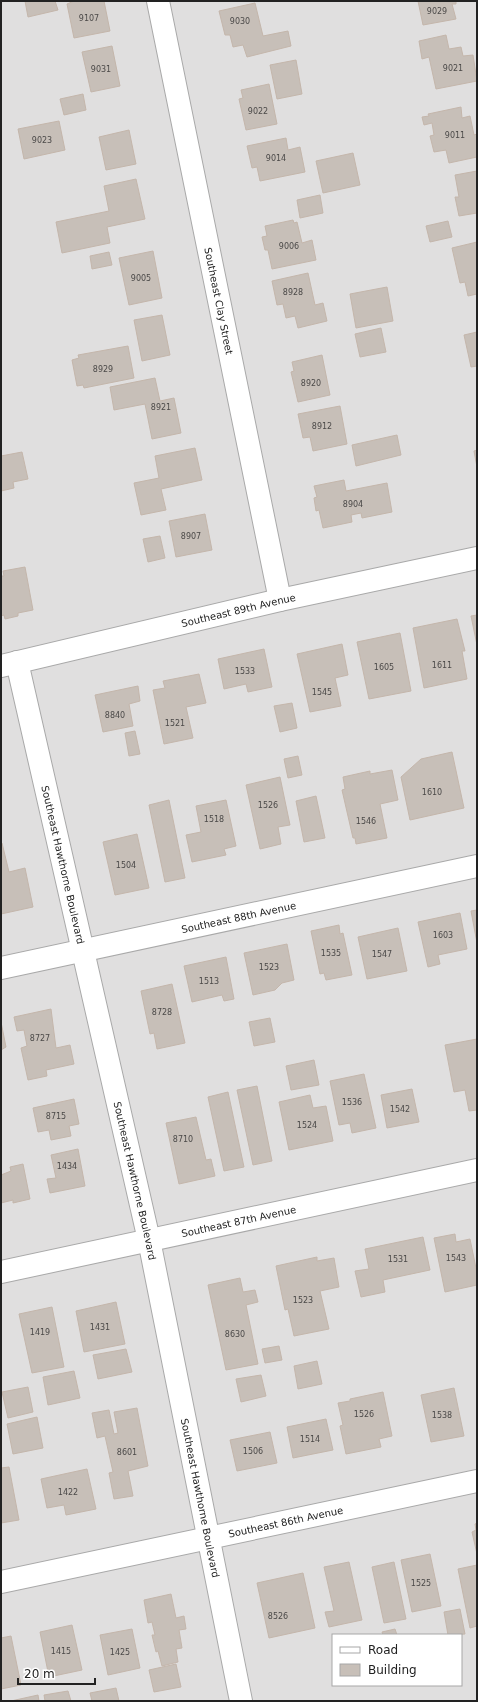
<svg xmlns="http://www.w3.org/2000/svg" width="478" height="1702" font-family="'DejaVu Sans',sans-serif">
<rect width="100%" height="100%" fill="#f2efe9"/>
<path fill="#e0dfdf" fill-rule="evenodd" d="M1,1H477V1701H1ZM333,1635H461V1685H333Z"/>
<path fill="#c7bfb8" stroke="#c4b6ab" d="M25,1H55L58,10L28,17Z
M74,1H104L110,31L74,38L67,4Z
M418,1H456V4H452L456,19L423,25Z
M255,3L263,36L288,31L291,46L247,57L243,45L233,47L230,35H225L219,11Z
M446,35L449,49L461,47L463,56L473,55L477,81L436,89L429,57L422,59L419,41Z
M112,46L120,86L91,92L82,52Z
M296,60L302,94L277,99L270,65Z
M269,84L277,124L246,130L239,99L243,98L241,90Z
M83,94L86,110L64,115L60,99Z
M461,107L462,118L470,116L474,135L477,134V157L449,163L446,150L434,152L430,136L434,135L432,123L424,125L422,117L429,116L428,114Z
M59,121L65,150L24,159L18,129Z
M129,130L136,164L106,170L99,137Z
M286,138L288,150L300,147L305,172L260,181L257,167L252,168L247,146Z
M353,153L360,185L323,193L316,161Z
M477,171V213L459,216L455,197H459L455,175Z
M136,179L145,219L107,227L110,243L62,253L56,222L109,211L104,186Z
M320,195L323,213L300,218L297,200Z
M293,220L294,223L297,222L302,243L312,240L316,260L272,269L268,250H265L262,237L267,236L265,226Z
M448,221L452,237L430,242L426,226Z
M477,242V294L468,296L465,282L460,283L452,248Z
M153,251L162,298L129,305L119,258Z
M109,252L112,265L92,269L90,256Z
M308,273L315,305L323,303L327,321L298,328L295,316L286,318L283,304L277,305L272,281Z
M387,287L393,321L356,328L350,294Z
M162,315L170,355L142,361L134,320Z
M381,328L386,352L360,357L355,334Z
M477,332V366L471,367L464,335Z
M128,346L134,378L84,388L83,385L77,386L72,360L79,358L78,355Z
M322,355L330,395L298,402L291,372L294,371L292,362Z
M155,378L160,401L174,398L181,433L152,439L145,404L114,410L110,387Z
M340,406L347,444L313,451L310,437L303,438L298,414Z
M397,435L401,455L356,466L352,445Z
M195,448L202,480L161,489L166,510L141,515L134,483L159,478L155,456Z
M477,450V467L474,451Z
M22,452L28,479L13,482L14,488L1,491V456Z
M344,480L346,491L387,483L392,512L362,518L361,513L351,515L352,522L323,528L319,510L316,511L314,498L317,497L314,486Z
M205,514L212,550L176,557L169,521Z
M160,536L165,558L148,562L143,539Z
M25,567L33,610L18,613V616L5,619L4,615L1,616V576H4L3,571Z
M477,615V645L471,616Z
M457,619L465,651H462L467,679L424,688L413,628Z
M400,633L411,691L369,699L357,642Z
M342,644L348,675L335,678L341,706L310,712L297,654Z
M264,649L272,687L248,692L246,684L224,689L218,659Z
M199,674L206,703L186,707L193,738L164,744L153,690L165,688L163,681Z
M138,686L140,701L129,704L133,726L103,732L95,695Z
M292,703L297,728L280,732L274,706Z
M135,731L140,754L129,756L125,733Z
M452,752L464,808L410,820L401,777L421,759Z
M298,756L302,775L288,778L284,759Z
M392,770L398,800L380,804L387,838L356,844L355,838H353L342,790L345,789L343,777L370,771V774Z
M280,777L290,825L278,827L281,844L260,849L246,785Z
M316,796L325,838L304,842L296,801Z
M169,800L185,878L165,882L149,805Z
M226,800L236,846L224,849L226,855L192,862L186,835L201,832L196,806Z
M137,834L149,888L115,895L103,842Z
M1,843H2L9,872L25,868L33,907L1,914Z
M477,910V943L471,911Z
M460,913L467,949L438,955L440,964L428,967L418,922Z
M339,925L340,934L343,933L352,975L326,980L324,973L320,974L311,931Z
M398,928L407,971L367,979L358,937Z
M287,944L294,980L282,983L275,990L253,995L244,953Z
M226,957L234,999L224,1001L222,995L192,1002L184,966Z
M172,984L185,1043L157,1049L154,1033L150,1034L141,991Z
M51,1009L56,1048L70,1045L74,1064L46,1070L47,1076L28,1080L21,1048L27,1046L24,1030L17,1031L14,1017Z
M270,1018L275,1042L254,1046L249,1022Z
M1,1022L6,1047L1,1050Z
M477,1039V1110L469,1111L465,1090L454,1092L445,1045Z
M314,1060L319,1085L291,1090L286,1066Z
M364,1074L376,1128L352,1133L350,1123L339,1125L330,1081Z
M257,1086L272,1161L253,1165L237,1090Z
M412,1089L419,1122L387,1128L381,1095Z
M228,1092L244,1167L224,1171L208,1097Z
M310,1095L313,1108L326,1106L333,1141L289,1150L279,1102Z
M74,1099L79,1124L69,1126L71,1136L51,1140L49,1130L38,1132L33,1108Z
M196,1117L206,1160L211,1159L215,1176L179,1184L166,1123Z
M78,1149L85,1186L50,1193L47,1179L56,1178L51,1155Z
M23,1164L30,1199L13,1203V1200L1,1203V1175L11,1171L10,1167Z
M455,1234L456,1242L470,1239L477,1273V1285L445,1292L434,1238Z
M423,1237L430,1270L383,1280L385,1292L361,1297L355,1271L369,1269L365,1249Z
M317,1257V1261L334,1258L339,1287L320,1291L329,1329L294,1336L288,1309L285,1310L276,1266Z
M240,1278L243,1292L255,1290L258,1302L246,1305L258,1364L226,1370L208,1285Z
M116,1302L125,1344L84,1352L76,1311Z
M52,1307L64,1367L32,1373L19,1314Z
M279,1346L282,1360L265,1363L262,1349Z
M126,1349L132,1372L98,1379L93,1355Z
M317,1361L322,1384L298,1389L294,1366Z
M74,1371L80,1398L48,1405L43,1377Z
M261,1375L266,1396L241,1402L236,1379Z
M28,1387L33,1412L8,1418L2,1392Z
M454,1388L464,1436L431,1442L421,1395Z
M383,1392L392,1436L379,1439L381,1447L346,1454L340,1426L343,1425L338,1403L350,1401V1399Z
M137,1408L148,1466L128,1471L133,1496L114,1499L109,1473L113,1472L105,1436L97,1438L92,1413L109,1410L114,1434L118,1433L114,1412Z
M37,1417L43,1448L13,1454L7,1424Z
M326,1419L333,1450L293,1458L287,1427Z
M270,1432L277,1463L237,1471L230,1440Z
M9,1467L19,1520L1,1523V1468Z
M87,1469L96,1509L66,1515L64,1505L47,1508L41,1479Z
M477,1523V1554L472,1532L476,1530L475,1524Z
M430,1554L441,1606L412,1612L401,1560Z
M349,1562L362,1620L329,1627L325,1612L334,1611L324,1567Z
M394,1562L406,1619L384,1623L372,1567Z
M477,1565V1626L470,1628L458,1569Z
M303,1573L315,1628L269,1638L257,1583Z
M171,1594L176,1618L184,1616L186,1629L179,1630L182,1648L176,1649L178,1662L162,1666L158,1651L156,1652L152,1635H155L152,1622L148,1623L144,1600Z
M460,1609L465,1634L448,1635L444,1612Z
M72,1625L82,1670L49,1677L40,1632Z
M132,1629L140,1668L108,1675L100,1635Z
M395,1629L397,1635H383L382,1632Z
M11,1636L21,1685L1,1689V1638Z
M176,1664L181,1687L154,1692L149,1670Z
M116,1688L119,1701H92L90,1693Z
M68,1691L71,1701H45L44,1695Z
M38,1695L39,1701H11Z"/>
<g fill="none" stroke-linecap="round" stroke-linejoin="round">
<defs>
<g id="minor">
<path id="s1" d="M158,1L280,600"/>
<path id="s2" d="M17,662L149,1240L241,1701"/>
<path id="s3" d="M1,666L280,600L477,558"/>
<path id="s4" d="M1,968L477,866"/>
<path id="s5" d="M1,1272L477,1170"/>
<path id="s6" d="M1,1582L477,1481"/>
</g>
</defs>
<use href="#minor" stroke="#a9a9a9" stroke-width="24"/>
<use href="#minor" stroke="#fff" stroke-width="22"/>
</g>
<g text-anchor="middle" stroke-width="4" stroke-linejoin="round" paint-order="stroke">
<g font-size="8" fill="#4b4948">
<text x="437" y="14">9029</text>
<text x="89" y="21">9107</text>
<text x="240" y="24">9030</text>
<text x="453" y="71">9021</text>
<text x="101" y="72">9031</text>
<text x="258" y="114">9022</text>
<text x="455" y="138">9011</text>
<text x="42" y="143">9023</text>
<text x="276" y="161">9014</text>
<text x="289" y="249">9006</text>
<text x="141" y="281">9005</text>
<text x="293" y="295">8928</text>
<text x="103" y="372">8929</text>
<text x="311" y="386">8920</text>
<text x="161" y="410">8921</text>
<text x="322" y="429">8912</text>
<text x="353" y="507">8904</text>
<text x="191" y="539">8907</text>
<text x="442" y="668">1611</text>
<text x="384" y="670">1605</text>
<text x="245" y="674">1533</text>
<text x="322" y="695">1545</text>
<text x="115" y="718">8840</text>
<text x="175" y="726">1521</text>
<text x="432" y="795">1610</text>
<text x="268" y="808">1526</text>
<text x="214" y="822">1518</text>
<text x="366" y="824">1546</text>
<text x="126" y="868">1504</text>
<text x="443" y="938">1603</text>
<text x="331" y="956">1535</text>
<text x="382" y="957">1547</text>
<text x="269" y="970">1523</text>
<text x="209" y="984">1513</text>
<text x="162" y="1015">8728</text>
<text x="40" y="1041">8727</text>
<text x="352" y="1105">1536</text>
<text x="400" y="1112">1542</text>
<text x="56" y="1119">8715</text>
<text x="307" y="1128">1524</text>
<text x="183" y="1142">8710</text>
<text x="67" y="1169">1434</text>
<text x="456" y="1261">1543</text>
<text x="398" y="1262">1531</text>
<text x="303" y="1303">1523</text>
<text x="100" y="1330">1431</text>
<text x="40" y="1335">1419</text>
<text x="235" y="1337">8630</text>
<text x="364" y="1417">1526</text>
<text x="442" y="1418">1538</text>
<text x="310" y="1442">1514</text>
<text x="253" y="1454">1506</text>
<text x="127" y="1455">8601</text>
<text x="68" y="1495">1422</text>
<text x="421" y="1586">1525</text>
<text x="278" y="1619">8526</text>
<text x="61" y="1654">1415</text>
<text x="120" y="1655">1425</text>
</g>
<g font-size="10" fill="#222" stroke="#fff">
<text dy="4" stroke="none"><textPath href="#s1" startOffset="306">Southeast Clay Street</textPath></text>
<text dy="4" stroke="none"><textPath href="#s3" startOffset="244">Southeast 89th Avenue</textPath></text>
<text dy="4" stroke="none"><textPath href="#s2" startOffset="208">Southeast Hawthorne Boulevard</textPath></text>
<text dy="4" stroke="none"><textPath href="#s4" startOffset="243">Southeast 88th Avenue</textPath></text>
<text dy="4" stroke="none"><textPath href="#s2" startOffset="532">Southeast Hawthorne Boulevard</textPath></text>
<text dy="4" stroke="none"><textPath href="#s5" startOffset="243">Southeast 87th Avenue</textPath></text>
<text dy="4" stroke="none"><textPath href="#s2" startOffset="856">Southeast Hawthorne Boulevard</textPath></text>
<text dy="4" stroke="none"><textPath href="#s6" startOffset="291">Southeast 86th Avenue</textPath></text>
</g>
</g>
<rect width="478" height="1702" fill="none" stroke="#222222" stroke-width="4"/>
<rect x="332" y="1634" width="130" height="52" fill="#ffffff" stroke="#a7a7a7"/>
<rect x="340" y="1647" width="20" height="6" fill="#ffffff" stroke="#a7a7a7"/>
<text x="368" y="1654" font-size="12" fill="#222222">Road</text>
<rect x="340" y="1664" width="20" height="12" fill="#c7bfb8" stroke="#a7a7a7"/>
<text x="368" y="1674" font-size="12" fill="#222222">Building</text>
<path d="M18 1678v6h77v-6" fill="none" stroke="#222222" stroke-width="2"/>
<text x="24" y="1678" font-size="12" fill="#222222" stroke="#ffffff" stroke-width="3" paint-order="stroke">20 m</text>
</svg>
